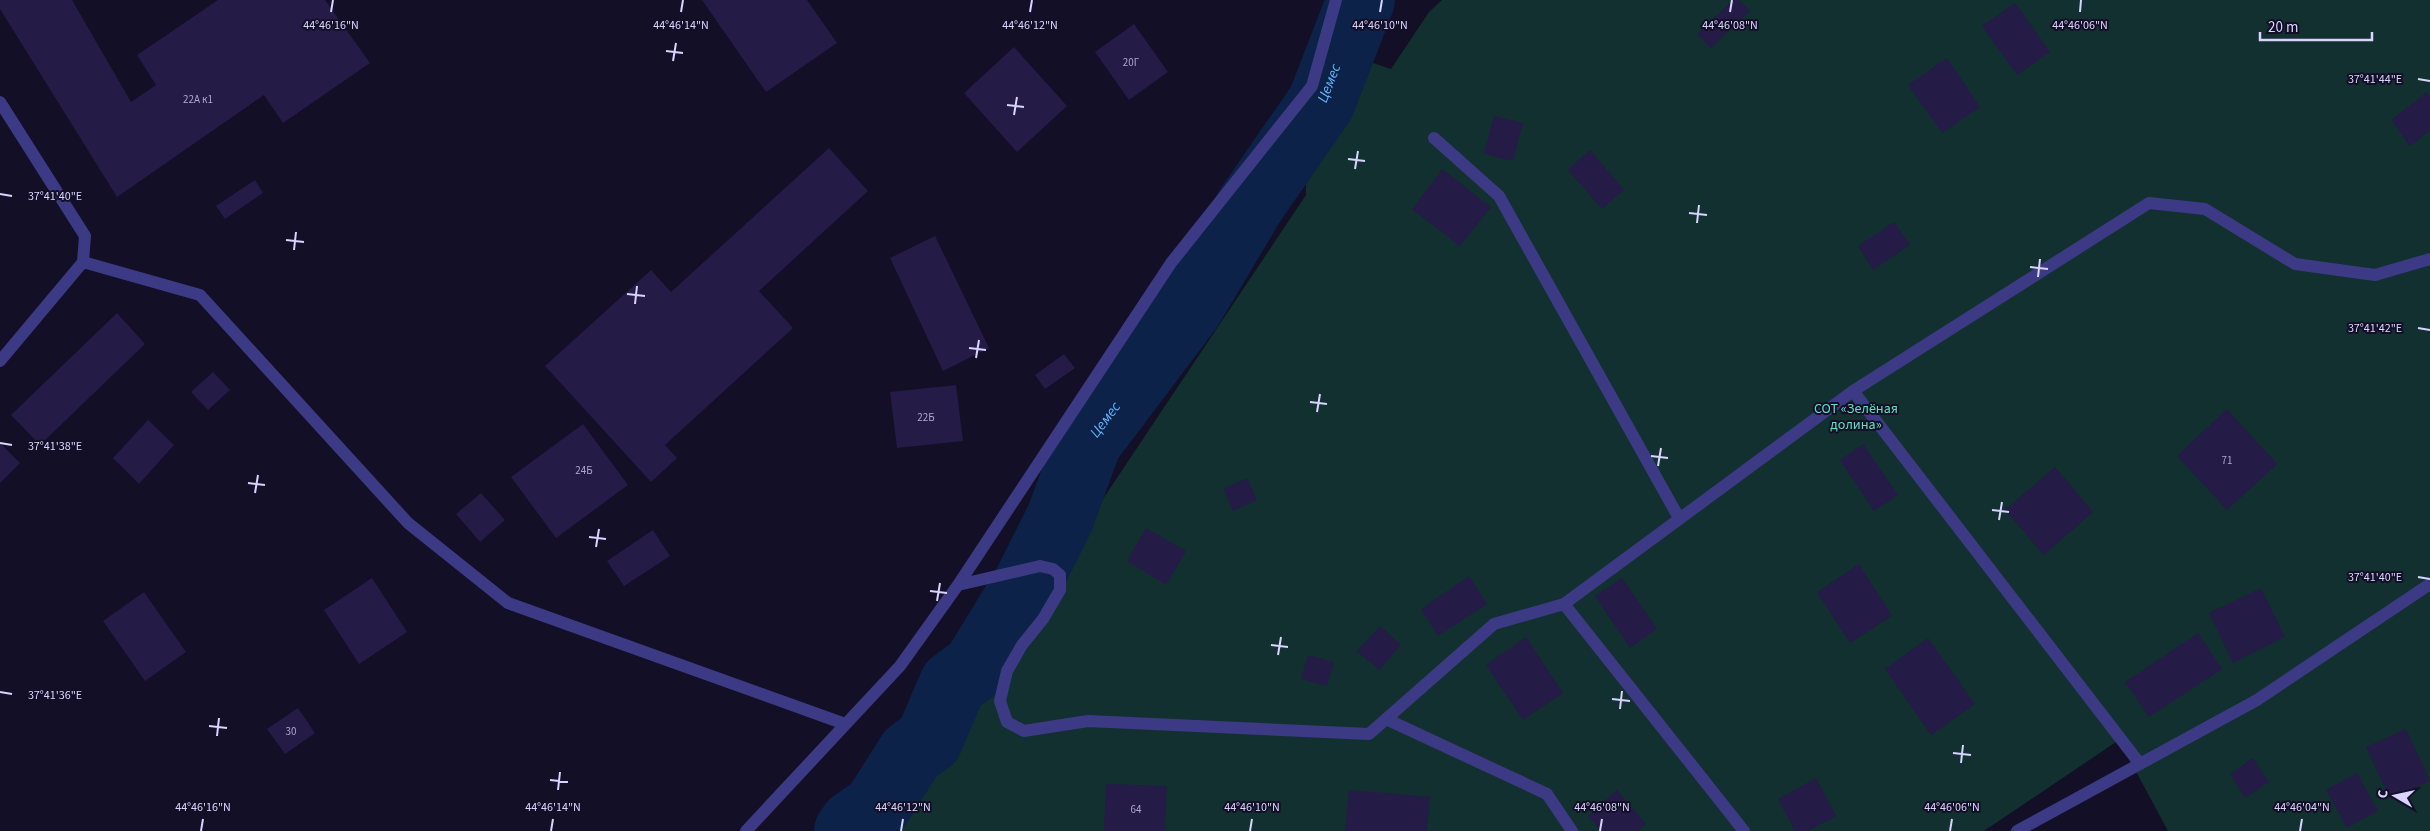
<svg xmlns="http://www.w3.org/2000/svg" width="2430" height="831" font-family="'Source Sans 3',sans-serif">
<rect width="100%" height="100%" fill="#130f26"/>
<path fill="#12302f" d="M1442,0H2430V831H2168L2119,740L1984,831H881L1306,195V164L1370,62L1391,69L1429,12Z"/>
<g fill="none" stroke-linecap="round" stroke-linejoin="round">
<path stroke="#0c2248" stroke-width="68" id="s1" d="M848,831L853,824L876,808L911,753L929,740L953,684L976,667L1028,582L1060,518L1088,442L1189,308L1251,204L1321,103L1361,0"/>
</g>
<path fill="#241b47" d="M0,0H72L131,102L156,85L137,55L218,0H325L370,63L283,123L264,95L117,197L0,9Z
M702,0H807L837,43L766,92Z
M1733,0H1739L1750,11L1711,48L1697,34Z
M2015,3L2050,52L2017,75L1982,26Z
M1134,24L1168,72L1129,100L1095,52Z
M1014,47L1067,106L1017,152L964,93Z
M1947,58L1980,107L1942,133L1908,85Z
M2427,92L2430,96V131L2410,146L2391,120Z
M1494,116L1523,123L1513,161L1484,154Z
M829,148L868,191L759,291L793,328L665,445L677,458L651,482L545,366L651,270L671,292Z
M1590,150L1624,190L1602,209L1568,170Z
M1442,169L1491,207L1460,246L1412,209Z
M255,180L263,193L225,219L216,206Z
M1894,222L1910,245L1873,270L1858,246Z
M935,236L989,348L943,371L890,258Z
M117,313L145,344L40,445L11,415Z
M1064,354L1075,368L1045,389L1035,375Z
M213,372L230,390L208,410L191,392Z
M956,385L963,441L897,448L890,392Z
M2227,409L2277,464L2227,510L2177,456Z
M148,420L174,445L139,484L113,458Z
M583,424L628,485L556,538L511,477Z
M0,443L20,463L0,483Z
M1863,444L1898,495L1874,511L1840,460Z
M2055,467L2093,512L2044,555L2005,510Z
M1247,478L1257,500L1233,511L1223,489Z
M481,493L505,520L480,542L456,514Z
M1146,528L1186,551L1166,585L1127,561Z
M653,530L670,556L624,586L607,561Z
M1859,564L1892,616L1850,643L1817,592Z
M1469,576L1487,604L1438,636L1421,609Z
M372,578L407,632L359,664L324,610Z
M1622,578L1657,629L1630,648L1595,596Z
M2261,588L2285,637L2233,663L2209,613Z
M144,592L186,652L145,681L103,621Z
M1380,626L1401,645L1379,670L1357,651Z
M2198,633L2222,669L2149,717L2125,682Z
M1526,637L1563,693L1523,720L1486,665Z
M1928,638L1975,704L1931,735L1885,669Z
M1308,655L1334,662L1327,686L1301,679Z
M298,708L315,733L285,754L267,729Z
M2406,729L2430,781L2390,799L2366,747Z
M2253,758L2269,782L2245,798L2230,774Z
M2357,773L2378,811L2347,828L2326,790Z
M1816,778L1836,816L1808,831H1795L1778,799Z
M1106,784L1167,786L1165,831H1104Z
M1349,790L1430,797L1427,831H1345Z
M1617,790L1646,824L1638,831H1601L1588,816Z"/>
<g fill="none" stroke-linecap="round" stroke-linejoin="round">
<path stroke="#3d3a85" stroke-width="12" d="M0,102L85,236L83,262L200,295L408,523L508,603L845,724
M1434,138L1499,196L1679,518
M0,361L83,262
M1853,391L2140,764
M958,585L1040,566L1053,569L1060,575V590L1043,619L1022,645L1007,671L1000,701L1007,722L1024,731L1088,721L1369,734L1494,624L1564,604L1853,391L2149,203L2205,209L2295,264L2375,275L2430,259
M1564,604L1744,831
M1386,719L1547,794L1572,831
M746,831L900,666L958,585L1171,263L1312,86L1336,0
M2017,831L2257,700L2430,584"/>
</g>
<path fill="none" stroke="#d9d4ff" stroke-width="2" d="M331,12L333,0M681,12L683,0M1030,12L1032,0M1380,12L1382,0M1730,12L1732,0M2080,12L2081,0M666,51L683,53M673,61L676,43M2418,79L2430,81M1007,105L1024,107M1014,115L1017,97M1348,159L1365,161M1355,169L1358,151M0,194L12,196M1689,213L1707,215M1697,223L1699,205M286,240L304,242M294,250L296,232M2030,267L2048,269M2038,277L2040,259M627,294L645,296M635,304L637,286M2418,328L2430,330M969,348L986,350M976,358L979,340M1310,402L1327,404M1317,412L1320,394M0,443L12,445M1651,456L1668,458M1658,466L1661,448M248,483L265,485M255,493L258,475M1992,510L2009,512M1999,520L2002,502M589,537L606,539M596,547L599,529M2418,577L2430,579M930,591L947,593M937,601L940,583M1271,645L1288,647M1278,655L1281,637M0,692L12,694M1612,699L1630,701M1620,709L1622,691M209,726L227,728M217,736L219,718M1953,753L1971,755M1961,763L1963,745M550,780L568,782M558,790L560,772M201,831L203,819M551,831L553,819M901,831L903,819M1250,831L1252,819M1600,831L1602,819M1950,831L1952,819M2300,831L2302,819"/>
<g text-anchor="middle" stroke-width="4" stroke-linejoin="round" paint-order="stroke">
<g font-size="11" fill="#aca6d1">
<text x="1131" y="66">20Г</text>
<text x="198" y="103">22А к1</text>
<text x="926" y="421">22Б</text>
<text x="2227" y="464">71</text>
<text x="584" y="474">24Б</text>
<text x="291" y="735">30</text>
<text x="1136" y="813">64</text>
</g>
<g font-size="14" fill="#5fe0c0" stroke="#130f26">
<text x="1856" y="413">СОТ «Зелёная<tspan x="1856" dy="16">долина»</tspan></text>
</g>
<g font-size="15" font-style="italic" fill="#62b6ff" stroke="#130f26">
<text dy="5" stroke="none"><textPath href="#s1" startOffset="899">Цемес</textPath></text>
<text dy="5" stroke="none"><textPath href="#s1" startOffset="494">Цемес</textPath></text>
</g>
</g>
<g font-size="12" text-anchor="middle" fill="#d9d4ff" stroke="#130f26" stroke-width="4" stroke-linejoin="round" paint-order="stroke">
<text x="331" y="29">44°46'16"N</text>
<text x="681" y="29">44°46'14"N</text>
<text x="1030" y="29">44°46'12"N</text>
<text x="1380" y="29">44°46'10"N</text>
<text x="1730" y="29">44°46'08"N</text>
<text x="2080" y="29">44°46'06"N</text>
<text x="2375" y="83">37°41'44"E</text>
<text x="55" y="200">37°41'40"E</text>
<text x="2375" y="332">37°41'42"E</text>
<text x="55" y="450">37°41'38"E</text>
<text x="2375" y="581">37°41'40"E</text>
<text x="55" y="699">37°41'36"E</text>
<text x="203" y="811">44°46'16"N</text>
<text x="553" y="811">44°46'14"N</text>
<text x="903" y="811">44°46'12"N</text>
<text x="1252" y="811">44°46'10"N</text>
<text x="1602" y="811">44°46'08"N</text>
<text x="1952" y="811">44°46'06"N</text>
<text x="2302" y="811">44°46'04"N</text>
</g>
<g transform="translate(2395 796) rotate(279)" stroke="#130f26" stroke-width="4" paint-order="stroke">
<path d="M0-4L9 19L0 12L-9 19Z" fill="#d9d4ff"/>
<text y="-8" font-size="14" font-weight="bold" text-anchor="middle" fill="#d9d4ff">С</text>
</g>
<path d="M2260 32v8h112v-8" fill="none" stroke="#d9d4ff" stroke-width="2.5"/>
<text x="2268" y="32" font-size="15" fill="#d9d4ff" stroke="#130f26" stroke-width="4" paint-order="stroke">20 m</text>
</svg>
